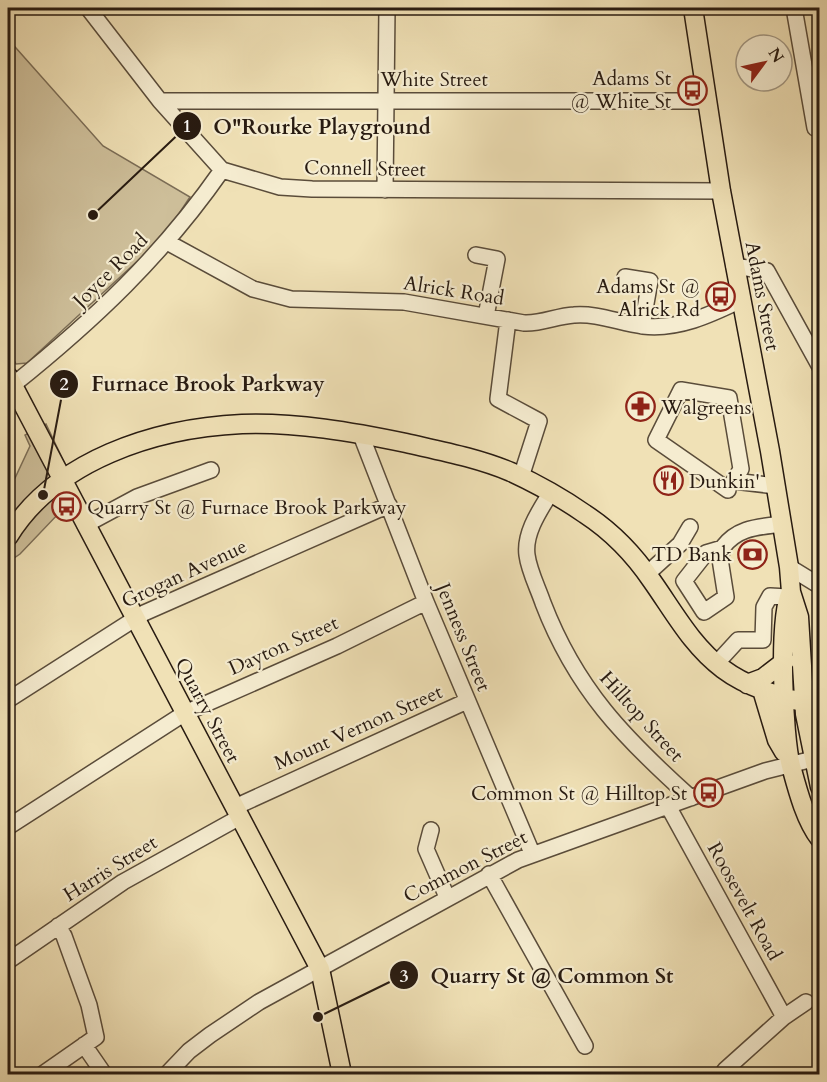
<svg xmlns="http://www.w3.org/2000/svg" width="827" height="1082" font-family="Cardo,serif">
<rect width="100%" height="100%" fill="#f0e1b6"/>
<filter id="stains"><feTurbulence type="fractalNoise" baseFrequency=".00333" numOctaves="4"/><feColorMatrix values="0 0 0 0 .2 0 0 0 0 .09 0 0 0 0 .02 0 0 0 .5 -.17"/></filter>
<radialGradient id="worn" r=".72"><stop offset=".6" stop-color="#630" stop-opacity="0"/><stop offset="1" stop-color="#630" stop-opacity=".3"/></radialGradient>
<path fill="#cebf9a" stroke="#7b6d56" stroke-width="1.5" d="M8,39L103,146L190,197L166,233L144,255L27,363L16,364L8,348Z
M46,424L83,502L59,513L20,554L8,562V476L15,478L30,446L25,435Z"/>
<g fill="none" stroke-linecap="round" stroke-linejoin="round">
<defs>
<path id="minor" d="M88,8L160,101L222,170L280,187L312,189L721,191
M794,8L815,128
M160,101H708
M385,190L387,8
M167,242L253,289L291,299L404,302L524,323C542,324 556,316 574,315C597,313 620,323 643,326C678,330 710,315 741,300
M476,255L497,259L486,316
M734,266L767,271L820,367
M625,277L650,281L642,326
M508,320L498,399L539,421L521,477
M13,385C94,320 162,256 222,170
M361,435L426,602L532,853
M728,490L656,440L681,390L729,398L741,469L734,481L776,486
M551,492C540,510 524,533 527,555C529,571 538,588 543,603C576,689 624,738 691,798
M85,525L137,497L211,470
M723,548L706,553L684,581L704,612L726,597L720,559L723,548V547C738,527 759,527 782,524
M789,567L820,586
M647,574L680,544L690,527
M716,664L738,640H763L764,607L770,596L788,597
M8,700L144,613L389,505
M668,806L784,1017
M235,807L467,701
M8,827L185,713L337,646L426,602
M431,830L426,849L447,897
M489,874L585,1046
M8,961L123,882L240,817
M84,1045L104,1074
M43,1074L96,1037L89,1005L64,936L58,926
M167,1074L189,1051L210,1035L259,1002L518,860L765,771L813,759
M727,1074L725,1070L784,1017L806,1002"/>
<path id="major" d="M693,8L721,191L770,451L789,567L791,592L799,617L805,714L820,787
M8,376L320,969L342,1074
M8,537C55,460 155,428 242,424C296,422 353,432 406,443C441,451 478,458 511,472C537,484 562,498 585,514C611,531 635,556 652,581C674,612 692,646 723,669C751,690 787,698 820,707
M791,592C778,617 783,736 791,766C797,788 805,820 820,839
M747,684L763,678L785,661
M762,690L777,740L784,752"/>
</defs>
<use href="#minor" stroke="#5a4c3a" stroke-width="18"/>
<use href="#major" stroke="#281b11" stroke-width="21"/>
<use href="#minor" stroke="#f5ecd0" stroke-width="15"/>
<use href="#major" stroke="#f0e1b6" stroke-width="18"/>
</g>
<defs>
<symbol id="bus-ring" viewBox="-11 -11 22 22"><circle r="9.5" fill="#f5ecd0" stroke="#8f2418" stroke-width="1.5"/><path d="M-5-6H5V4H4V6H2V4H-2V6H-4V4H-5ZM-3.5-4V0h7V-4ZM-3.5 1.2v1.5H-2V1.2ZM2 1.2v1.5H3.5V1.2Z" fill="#8f2418"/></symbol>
<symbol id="pharmacy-ring" viewBox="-11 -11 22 22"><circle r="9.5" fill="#f5ecd0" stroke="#8f2418" stroke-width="1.5"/><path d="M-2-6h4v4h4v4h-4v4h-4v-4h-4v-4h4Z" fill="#8f2418"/></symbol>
<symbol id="restaurant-ring" viewBox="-11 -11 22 22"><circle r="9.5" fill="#f5ecd0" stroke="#8f2418" stroke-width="1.5"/><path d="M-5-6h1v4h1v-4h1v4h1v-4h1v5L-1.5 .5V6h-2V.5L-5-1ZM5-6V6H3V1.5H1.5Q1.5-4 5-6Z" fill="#8f2418"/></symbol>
<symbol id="bank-ring" viewBox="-11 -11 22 22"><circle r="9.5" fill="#f5ecd0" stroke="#8f2418" stroke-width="1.5"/><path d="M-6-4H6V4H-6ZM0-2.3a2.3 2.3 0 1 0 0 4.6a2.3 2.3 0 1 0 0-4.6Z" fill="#8f2418"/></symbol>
</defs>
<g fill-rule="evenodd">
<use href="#bus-ring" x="676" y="74" width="33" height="33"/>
<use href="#bus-ring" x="704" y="280" width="33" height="33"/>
<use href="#pharmacy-ring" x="624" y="390" width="33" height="33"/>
<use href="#restaurant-ring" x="652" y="464" width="33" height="33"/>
<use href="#bus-ring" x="50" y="490" width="33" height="33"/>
<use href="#bank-ring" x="736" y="538" width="33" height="33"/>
<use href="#bus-ring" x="692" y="776" width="33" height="33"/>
</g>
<g text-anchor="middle" stroke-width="4.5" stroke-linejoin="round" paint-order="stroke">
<g font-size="20" fill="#281b11" stroke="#f5ecd0" text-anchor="end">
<text x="671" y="85">Adams St<tspan x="671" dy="23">@ White St</tspan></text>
<text x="700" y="293">Adams St @<tspan x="700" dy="23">Alrick Rd</tspan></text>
<text x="661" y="414" text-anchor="start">Walgreens</text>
<text x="689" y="488" text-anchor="start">Dunkin'</text>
<text x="87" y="514" text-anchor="start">Quarry St @ Furnace Brook Parkway</text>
<text x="732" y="561">TD Bank</text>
<text x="687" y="800">Common St @ Hilltop St</text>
</g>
<g font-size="20" fill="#281b11" stroke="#f5ecd0">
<text x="434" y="86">White Street</text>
<text transform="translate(365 168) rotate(1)" y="7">Connell Street</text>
<text transform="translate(110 270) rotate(-45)" y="7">Joyce Road</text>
<text transform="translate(454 290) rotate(9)" y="7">Alrick Road</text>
<text transform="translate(763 296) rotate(79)" y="7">Adams Street</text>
<text transform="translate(184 573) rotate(-25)" y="7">Grogan Avenue</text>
<text transform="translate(464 637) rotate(68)" y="7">Jenness Street</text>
<text transform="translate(283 645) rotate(-24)" y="7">Dayton Street</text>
<text transform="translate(208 710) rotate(62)" y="7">Quarry Street</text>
<text transform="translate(642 716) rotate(48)" y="7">Hilltop Street</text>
<text transform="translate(358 727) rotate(-24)" y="7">Mount Vernon Street</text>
<text transform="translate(465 866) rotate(-27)" y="7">Common Street</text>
<text transform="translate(110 868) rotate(-32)" y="7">Harris Street</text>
<text transform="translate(745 901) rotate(61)" y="7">Roosevelt Road</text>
</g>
</g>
<path fill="none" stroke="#281b11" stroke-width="2" d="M93 215L187 126M43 495L64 384M318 1017L404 975"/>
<g fill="#281b11" stroke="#f5ecd0" stroke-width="2">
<circle cx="93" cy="215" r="6"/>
<circle cx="43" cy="495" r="6"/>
<circle cx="318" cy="1017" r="6"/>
<circle cx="187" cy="126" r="15"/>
<circle cx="64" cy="384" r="15"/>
<circle cx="404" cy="975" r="15"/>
</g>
<g font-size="18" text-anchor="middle" font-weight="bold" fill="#fff">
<text x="187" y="132">1</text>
<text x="64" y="390">2</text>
<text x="404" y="982">3</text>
</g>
<g font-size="21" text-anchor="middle" font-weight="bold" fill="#281b11" stroke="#f5ecd0" stroke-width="4.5" stroke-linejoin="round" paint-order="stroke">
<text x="322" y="134">O"Rourke Playground</text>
<text x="208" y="391">Furnace Brook Parkway</text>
<text x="552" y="983">Quarry St @ Common St</text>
</g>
<rect width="827" height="1082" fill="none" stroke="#f0e1b6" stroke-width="30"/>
<rect x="9" y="9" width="809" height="1064" fill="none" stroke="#281b11" stroke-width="3"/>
<rect x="15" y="15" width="797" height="1052" fill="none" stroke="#281b11" stroke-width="1.5"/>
<g transform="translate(764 63) rotate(57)"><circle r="28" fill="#f5ecd0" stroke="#a39884" stroke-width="1.5"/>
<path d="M0-4.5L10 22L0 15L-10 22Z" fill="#8f2418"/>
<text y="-9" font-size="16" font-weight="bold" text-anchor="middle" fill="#281b11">N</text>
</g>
<rect width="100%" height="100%" filter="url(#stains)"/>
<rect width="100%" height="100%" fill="url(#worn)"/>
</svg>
